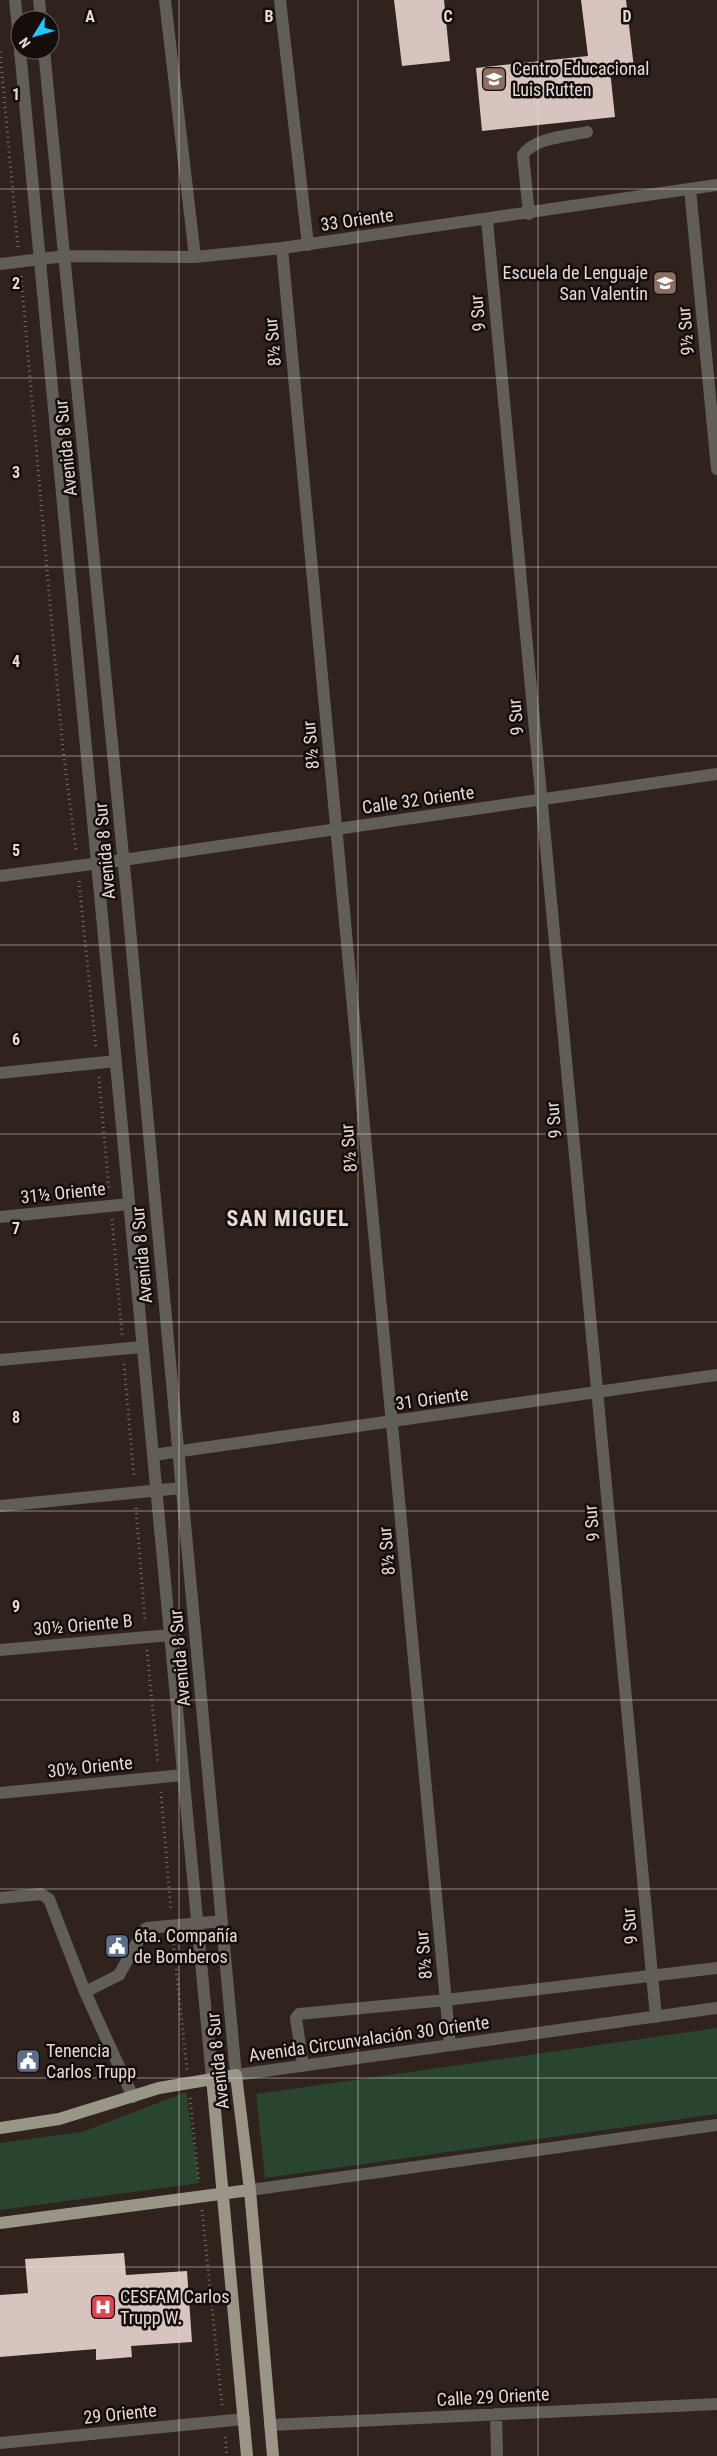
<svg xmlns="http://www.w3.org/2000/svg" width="717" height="2456" font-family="'Roboto Condensed',sans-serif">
<rect width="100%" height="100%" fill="#30221d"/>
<path fill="#2a452f" d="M717,2028V2114L265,2178L256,2094Z
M186,2092L199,2183L0,2210V2143L82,2132Z"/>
<path fill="#d7c4be" d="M394,0H444L450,61L402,66Z
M581,0H626L634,68L610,70L615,117L482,131L476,68L588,56Z
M124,2253L126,2275L187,2271L192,2342L131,2346L132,2357L96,2360V2349L0,2357V2295L28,2293L25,2259Z"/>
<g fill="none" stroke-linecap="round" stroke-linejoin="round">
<path stroke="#7d706c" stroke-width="3" stroke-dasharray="1 4" stroke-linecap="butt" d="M0,52L18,248
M21,276L63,750L76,852
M79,881L96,1049
M99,1077L109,1191
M112,1219L122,1335
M124,1364L134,1477
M136,1508L145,1622
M147,1650L158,1764
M161,1792L171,1911
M173,1939L187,2070
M190,2098L199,2182
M202,2210L222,2405
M225,2437L227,2456"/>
<path stroke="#605e57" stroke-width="12" d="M15,0L20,48
M39,0L41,20
M165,0L195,257
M280,0L308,245
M20,50L212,2078
M44,50L127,896L236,2075L717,2008
M690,189L717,469
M529,214L523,155C533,138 568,136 587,132
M487,220L656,2017
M282,248L450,2045
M0,264L65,256L195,257L282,248L717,185
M0,876L123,860L717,774
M0,1073L116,1061
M0,1217L129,1204
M0,1360L142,1347
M153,1455L717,1375
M0,1506L181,1488
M0,1650L170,1635
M0,1793L183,1775
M0,1898L41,1894L49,1899L85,1992L119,1975L144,1930L147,1928L222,1921
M85,1992L133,2097
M303,2066L296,2018L299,2014L446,2000L717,1968
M250,2190L717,2125
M496,2414L497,2456
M270,2425L717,2404
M0,2443L244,2419"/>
<path stroke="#999688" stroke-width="12" d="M212,2078L247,2456
M0,2128L59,2119L159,2088L236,2075L250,2190L273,2456
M0,2223L250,2190"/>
</g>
<path fill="none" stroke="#e4dad7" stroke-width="1" stroke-opacity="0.55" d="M179,0V2456M358,0V2456M538,0V2456M0,189H717M0,378H717M0,567H717M0,756H717M0,945H717M0,1134H717M0,1322H717M0,1511H717M0,1700H717M0,1889H717M0,2078H717M0,2267H717"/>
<defs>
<symbol id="school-square" viewBox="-11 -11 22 22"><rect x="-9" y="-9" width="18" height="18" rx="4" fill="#8d6e63" stroke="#140d0b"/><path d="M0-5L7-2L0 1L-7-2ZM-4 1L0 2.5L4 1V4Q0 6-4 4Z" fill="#fff"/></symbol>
<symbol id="civic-square" viewBox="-11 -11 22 22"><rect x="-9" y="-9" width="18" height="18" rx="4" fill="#5c6f8a" stroke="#140d0b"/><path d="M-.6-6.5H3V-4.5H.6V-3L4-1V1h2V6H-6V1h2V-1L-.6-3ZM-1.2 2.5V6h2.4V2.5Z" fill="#fff"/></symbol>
<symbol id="hospital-square" viewBox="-11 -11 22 22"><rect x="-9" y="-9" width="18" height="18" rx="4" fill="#e0444e" stroke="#140d0b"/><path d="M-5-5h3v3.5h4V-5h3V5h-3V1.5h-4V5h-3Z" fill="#fff"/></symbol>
</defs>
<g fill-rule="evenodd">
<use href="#school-square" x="480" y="65" width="28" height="28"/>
<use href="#school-square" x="651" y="269" width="28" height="28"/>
<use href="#civic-square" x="103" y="1932" width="28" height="28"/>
<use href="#civic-square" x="14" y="2047" width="28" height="28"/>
<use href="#hospital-square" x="89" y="2293" width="28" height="28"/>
</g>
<g text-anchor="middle" stroke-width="5" stroke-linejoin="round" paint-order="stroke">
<g font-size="18" fill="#e4dad7" stroke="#140d0b" text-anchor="start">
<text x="512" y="75">Centro Educacional<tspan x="512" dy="21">Luis Rutten</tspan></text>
<text x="648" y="279" text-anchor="end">Escuela de Lenguaje<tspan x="648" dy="21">San Valentin</tspan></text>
<text x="134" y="1942">6ta. Compañía<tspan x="134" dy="21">de Bomberos</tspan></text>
<text x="46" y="2057">Tenencia<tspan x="46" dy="21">Carlos Trupp</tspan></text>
<text x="120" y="2303">CESFAM Carlos<tspan x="120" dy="21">Trupp W.</tspan></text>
</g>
<g font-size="18" fill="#e4dad7" stroke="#140d0b">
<text transform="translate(357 220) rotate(-8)" y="6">33 Oriente</text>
<text transform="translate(478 313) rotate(-95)" y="6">9 Sur</text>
<text transform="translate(686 331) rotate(-95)" y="6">9½ Sur</text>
<text transform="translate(273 342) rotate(-95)" y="6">8½ Sur</text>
<text transform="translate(66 448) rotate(-96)" y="6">Avenida 8 Sur</text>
<text transform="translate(516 717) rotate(-95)" y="6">9 Sur</text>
<text transform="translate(311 745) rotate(-95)" y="6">8½ Sur</text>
<text transform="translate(418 800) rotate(-8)" y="6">Calle 32 Oriente</text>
<text transform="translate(105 851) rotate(-95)" y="6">Avenida 8 Sur</text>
<text transform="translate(554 1120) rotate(-95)" y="6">9 Sur</text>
<text transform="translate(349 1148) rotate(-95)" y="6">8½ Sur</text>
<text transform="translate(63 1193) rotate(-6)" y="6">31½ Oriente</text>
<text transform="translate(142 1255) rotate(-95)" y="6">Avenida 8 Sur</text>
<text transform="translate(432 1399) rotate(-8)" y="6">31 Oriente</text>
<text transform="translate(592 1523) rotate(-95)" y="6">9 Sur</text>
<text transform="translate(387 1551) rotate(-95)" y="6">8½ Sur</text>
<text transform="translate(83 1625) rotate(-5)" y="6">30½ Oriente B</text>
<text transform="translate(180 1658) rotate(-95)" y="6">Avenida 8 Sur</text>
<text transform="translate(90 1767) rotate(-6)" y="6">30½ Oriente</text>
<text transform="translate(630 1926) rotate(-95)" y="6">9 Sur</text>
<text transform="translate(424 1955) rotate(-95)" y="6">8½ Sur</text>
<text transform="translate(369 2039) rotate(-8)" y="6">Avenida Circunvalación 30 Oriente</text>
<text transform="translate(218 2061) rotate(-96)" y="6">Avenida 8 Sur</text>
<text transform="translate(493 2397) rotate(-3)" y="6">Calle 29 Oriente</text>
<text transform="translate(120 2414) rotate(-6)" y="6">29 Oriente</text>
</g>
<g font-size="22" font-weight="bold" letter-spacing="1" fill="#e4dad7" stroke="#140d0b">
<text x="288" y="1226">SAN MIGUEL</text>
</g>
</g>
<g font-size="16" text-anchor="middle" font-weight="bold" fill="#e4dad7" stroke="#140d0b" stroke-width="5" stroke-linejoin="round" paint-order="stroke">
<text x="90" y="22">A</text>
<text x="269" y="22">B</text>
<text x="448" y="22">C</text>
<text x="627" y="22">D</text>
<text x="16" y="100">1</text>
<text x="16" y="289">2</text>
<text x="16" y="478">3</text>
<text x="16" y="667">4</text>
<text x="16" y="856">5</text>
<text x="16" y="1045">6</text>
<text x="16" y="1234">7</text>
<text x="16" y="1423">8</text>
<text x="16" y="1612">9</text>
</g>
<g transform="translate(35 35) rotate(233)"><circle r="24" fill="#140d0b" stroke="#675f5d"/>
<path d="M0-4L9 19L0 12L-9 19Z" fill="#1dc9fd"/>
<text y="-8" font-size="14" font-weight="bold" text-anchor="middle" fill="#e4dad7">N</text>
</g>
</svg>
